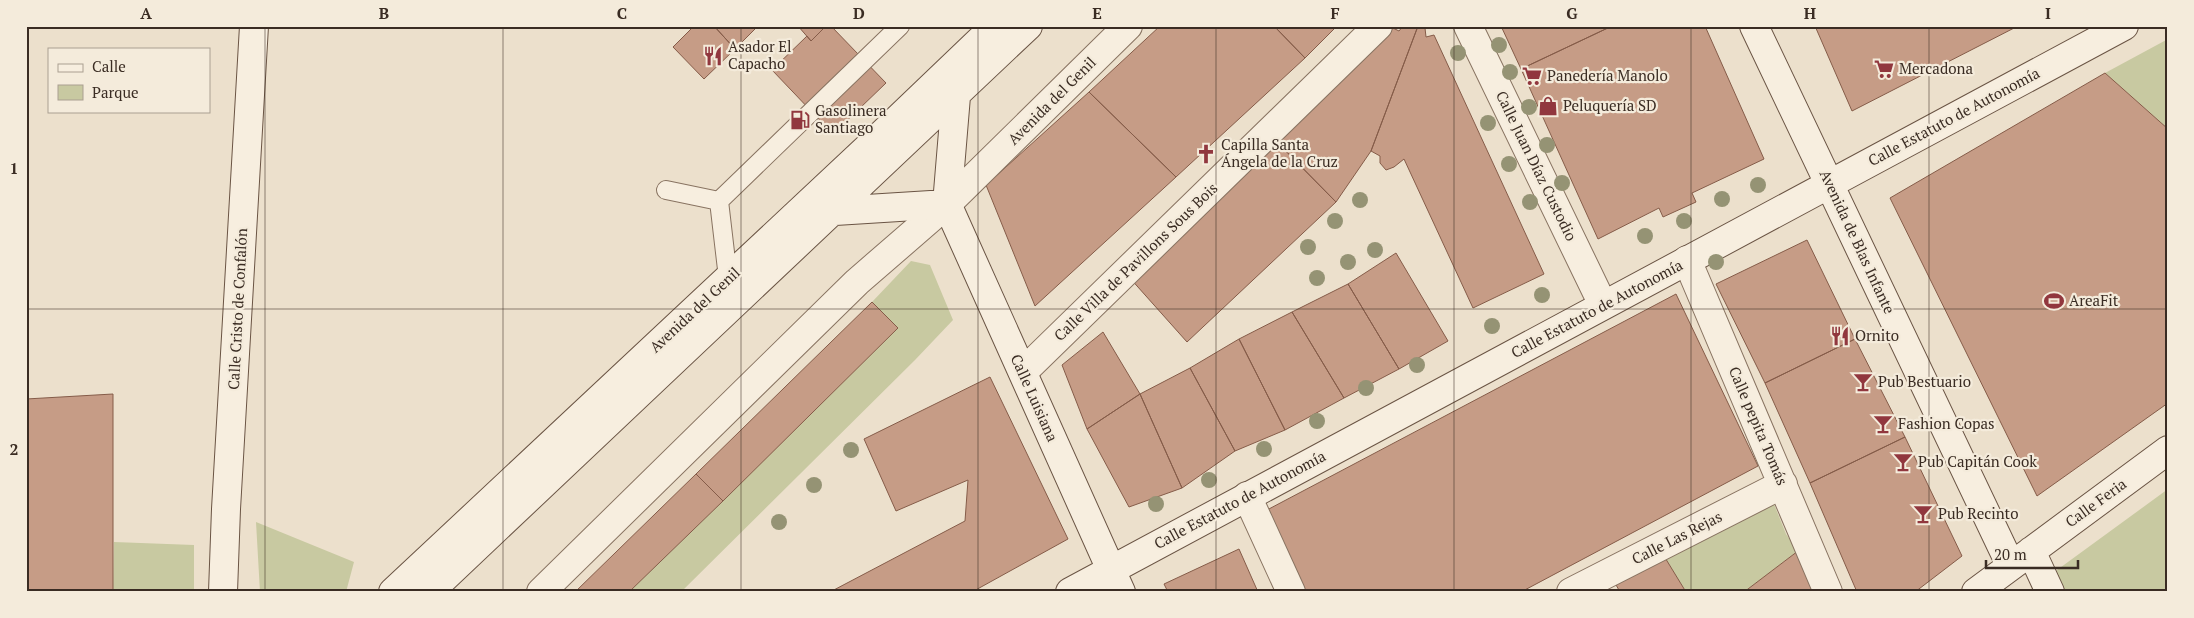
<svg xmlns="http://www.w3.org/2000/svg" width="2194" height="618" font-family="'PT Serif',serif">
<rect width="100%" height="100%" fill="#ece0cc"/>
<path fill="#c8c9a1" d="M2168,39V129L2105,73Z
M911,261L930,265L953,320L915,360L681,592H627L898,328L872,302Z
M2168,489V592H2027Z
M1772,499L1786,534L1798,551L1744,592H1686L1664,556Z
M256,522L354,562L346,592H260Z
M114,542L194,545V592H113Z"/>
<path fill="#c69c86" stroke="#855c49" d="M694,26H714L735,49L704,79L673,47Z
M714,26H758L735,49Z
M798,26H826L811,41Z
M826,26H831L886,83L833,134L772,70L807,36L811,41Z
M1160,26H1274L1305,58L1176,177L1089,92Z
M1274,26H1337L1305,58Z
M1389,26L1399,31L1403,26L1409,28L1418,26L1371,151L1336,202L1273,138Z
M1418,26L1425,28L1426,37L1434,35L1544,274L1473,308L1404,159L1394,167L1386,170L1380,163V156L1371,151Z
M1501,26H1612L1521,69Z
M1612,26H1705L1764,159L1692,193L1696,202L1663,217L1659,208L1598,239L1521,69Z
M1815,26H2018L1852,111Z
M2105,73L2168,129V403L2037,496L1890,198Z
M1089,92L1176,177L1035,306L986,185Z
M1273,138L1336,202L1187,342L1129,277Z
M1807,240L1855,339L1765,383L1716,284Z
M1396,253L1448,341L1399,369L1348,284Z
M1348,284L1399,369L1344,398L1292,312Z
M1676,294L1758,466L1521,592H1303L1267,510Z
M872,302L898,328L723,501L696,474Z
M1292,312L1344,398L1285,430L1239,339Z
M1103,332L1140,394L1087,429L1062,365Z
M1239,339L1285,430L1235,451L1190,368Z
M1855,339L1905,437L1810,483L1765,383Z
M1190,368L1235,451L1182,488L1140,394Z
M990,377L1068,539L972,592H830L965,521L968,480L896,511L864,439Z
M113,394V592H26V399Z
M1140,394L1182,488L1129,507L1087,429Z
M1905,437L1962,556L1915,592H1857L1810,483Z
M696,474L723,501L629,592H575Z
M1239,549L1258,592H1168L1164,584Z
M1798,551L1815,592H1744Z
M1664,556L1686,592H1620L1615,583Z"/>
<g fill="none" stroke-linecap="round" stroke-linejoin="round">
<defs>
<path id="lane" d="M666,190L719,201
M728,278L719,201L900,26"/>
<path id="street" d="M1468,26L1603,305
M1687,260L1828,592
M1023,372L1378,26
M1247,496L1291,592
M541,592L857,282L947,204L1128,26
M1571,592L1783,484"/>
<path id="secondary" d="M1754,26L2011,566
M956,96L947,204L1121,592
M835,211L947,204
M2031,551L2050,592
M223,592L226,509L254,26
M393,592L876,140L995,26
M429,592L1028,26
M1070,592L2124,26
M1976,592L2168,450"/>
</defs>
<use href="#lane" stroke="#887361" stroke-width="20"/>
<use href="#street" stroke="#887361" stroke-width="30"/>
<use href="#secondary" stroke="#6a5444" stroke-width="30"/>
<use href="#lane" stroke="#f7eedf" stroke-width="18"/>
<use href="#street" stroke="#f7eedf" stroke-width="28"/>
<use href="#secondary" stroke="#f7eedf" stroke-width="28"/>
</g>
<g fill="#959374">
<circle cx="1499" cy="45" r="8"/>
<circle cx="1458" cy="53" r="8"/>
<circle cx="1510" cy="72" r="8"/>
<circle cx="1529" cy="107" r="8"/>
<circle cx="1488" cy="123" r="8"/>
<circle cx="1547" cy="145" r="8"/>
<circle cx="1509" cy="164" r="8"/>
<circle cx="1562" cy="183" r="8"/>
<circle cx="1758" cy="185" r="8"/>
<circle cx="1722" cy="199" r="8"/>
<circle cx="1360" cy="200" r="8"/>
<circle cx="1530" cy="202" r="8"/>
<circle cx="1335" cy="221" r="8"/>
<circle cx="1684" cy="221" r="8"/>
<circle cx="1645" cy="236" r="8"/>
<circle cx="1308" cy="247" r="8"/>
<circle cx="1375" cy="250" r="8"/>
<circle cx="1348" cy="262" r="8"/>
<circle cx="1716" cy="262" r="8"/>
<circle cx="1317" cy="278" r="8"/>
<circle cx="1542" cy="295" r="8"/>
<circle cx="1492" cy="326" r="8"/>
<circle cx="1417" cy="365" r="8"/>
<circle cx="1366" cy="388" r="8"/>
<circle cx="1317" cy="421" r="8"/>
<circle cx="1264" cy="449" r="8"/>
<circle cx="851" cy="450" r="8"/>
<circle cx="1209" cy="480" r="8"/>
<circle cx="814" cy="485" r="8"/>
<circle cx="1156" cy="504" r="8"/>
<circle cx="779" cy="522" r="8"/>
</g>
<path fill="none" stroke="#3a2c23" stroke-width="1" stroke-opacity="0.55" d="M265,26V592M503,26V592M741,26V592M978,26V592M1216,26V592M1454,26V592M1691,26V592M1929,26V592M26,309H2168"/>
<defs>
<symbol id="restaurant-bare" viewBox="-9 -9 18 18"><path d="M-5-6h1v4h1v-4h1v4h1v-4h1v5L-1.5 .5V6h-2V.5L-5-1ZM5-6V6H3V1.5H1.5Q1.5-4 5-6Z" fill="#91373e" stroke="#f4ebdb" stroke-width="2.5" paint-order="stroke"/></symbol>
<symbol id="supermarket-bare" viewBox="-9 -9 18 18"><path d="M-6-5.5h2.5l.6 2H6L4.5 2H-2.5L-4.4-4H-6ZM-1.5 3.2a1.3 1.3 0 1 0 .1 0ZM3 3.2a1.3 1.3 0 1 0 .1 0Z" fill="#91373e" stroke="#f4ebdb" stroke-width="2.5" paint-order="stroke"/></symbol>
<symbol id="shop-bare" viewBox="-9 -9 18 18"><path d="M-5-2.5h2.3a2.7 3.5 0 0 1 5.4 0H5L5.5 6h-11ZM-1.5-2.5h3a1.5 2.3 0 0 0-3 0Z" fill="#91373e" stroke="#f4ebdb" stroke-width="2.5" paint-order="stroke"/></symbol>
<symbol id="fuel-bare" viewBox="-9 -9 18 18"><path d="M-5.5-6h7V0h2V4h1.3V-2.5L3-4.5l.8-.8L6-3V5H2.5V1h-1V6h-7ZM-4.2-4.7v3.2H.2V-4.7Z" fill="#91373e" stroke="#f4ebdb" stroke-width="2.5" paint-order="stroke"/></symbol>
<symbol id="church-bare" viewBox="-9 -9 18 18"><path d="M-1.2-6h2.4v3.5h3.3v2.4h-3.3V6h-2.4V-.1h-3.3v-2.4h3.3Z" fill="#91373e" stroke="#f4ebdb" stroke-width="2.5" paint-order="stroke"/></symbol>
<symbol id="stadium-bare" viewBox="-9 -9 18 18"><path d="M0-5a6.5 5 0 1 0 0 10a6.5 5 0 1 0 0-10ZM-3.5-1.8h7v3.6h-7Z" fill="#91373e" stroke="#f4ebdb" stroke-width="2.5" paint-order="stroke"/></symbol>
<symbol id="bar-bare" viewBox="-9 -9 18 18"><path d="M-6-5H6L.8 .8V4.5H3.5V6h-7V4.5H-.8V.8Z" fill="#91373e" stroke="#f4ebdb" stroke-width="2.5" paint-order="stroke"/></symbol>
</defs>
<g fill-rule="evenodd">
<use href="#restaurant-bare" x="699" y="42" width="28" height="28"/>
<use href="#supermarket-bare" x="1870" y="55" width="28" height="28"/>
<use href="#supermarket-bare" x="1518" y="62" width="28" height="28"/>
<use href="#shop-bare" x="1534" y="92" width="28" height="28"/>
<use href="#fuel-bare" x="786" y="106" width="28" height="28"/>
<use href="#church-bare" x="1192" y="140" width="28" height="28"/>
<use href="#stadium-bare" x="2040" y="287" width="28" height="28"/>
<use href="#restaurant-bare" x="1826" y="322" width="28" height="28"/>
<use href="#bar-bare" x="1849" y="368" width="28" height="28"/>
<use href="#bar-bare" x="1869" y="410" width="28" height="28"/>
<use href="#bar-bare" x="1889" y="448" width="28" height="28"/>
<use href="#bar-bare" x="1909" y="500" width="28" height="28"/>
</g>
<g text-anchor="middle" stroke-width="4.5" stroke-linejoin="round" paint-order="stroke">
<g font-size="15" fill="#3a2c23" stroke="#f4ebdb" text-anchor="start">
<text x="728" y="52">Asador El<tspan x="728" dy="17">Capacho</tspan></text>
<text x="1899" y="74">Mercadona</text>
<text x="1547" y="81">Panedería Manolo</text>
<text x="1563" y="111">Peluquería SD</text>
<text x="815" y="116">Gasolinera<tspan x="815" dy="17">Santiago</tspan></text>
<text x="1221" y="150">Capilla Santa<tspan x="1221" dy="17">Ángela de la Cruz</tspan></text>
<text x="2069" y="306">AreaFit</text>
<text x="1855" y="341">Ornito</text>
<text x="1878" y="387">Pub Bestuario</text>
<text x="1898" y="429">Fashion Copas</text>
<text x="1918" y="467">Pub Capitán Cook</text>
<text x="1938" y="519">Pub Recinto</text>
</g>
<g font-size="15" fill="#3a2c23" stroke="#f4ebdb">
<text transform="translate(1052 101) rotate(-45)" y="5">Avenida del Genil</text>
<text transform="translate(1954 117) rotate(-28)" y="5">Calle Estatuto de Autonomía</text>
<text transform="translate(1536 166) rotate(64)" y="5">Calle Juan Díaz Custodio</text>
<text transform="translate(1857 242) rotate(65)" y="5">Avenida de Blas Infante</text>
<text transform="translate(1136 262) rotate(-44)" y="5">Calle Villa de Pavillons Sous Bois</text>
<text transform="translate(238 309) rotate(-87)" y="5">Calle Cristo de Confalón</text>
<text transform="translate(1597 309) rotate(-28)" y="5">Calle Estatuto de Autonomía</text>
<text transform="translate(695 310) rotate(-43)" y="5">Avenida del Genil</text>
<text transform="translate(1034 398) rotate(66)" y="5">Calle Luisiana</text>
<text transform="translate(1758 426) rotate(67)" y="5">Calle pepita Tomás</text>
<text transform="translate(1240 500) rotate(-28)" y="5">Calle Estatuto de Autonomía</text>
<text transform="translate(2096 503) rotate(-36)" y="5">Calle Feria</text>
<text transform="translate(1677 538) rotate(-27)" y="5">Calle Las Rejas</text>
</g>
</g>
<rect width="2194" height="618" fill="none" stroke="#f4ebdb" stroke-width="55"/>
<rect x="48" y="48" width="162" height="65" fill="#f4ebdb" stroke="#aa9f91"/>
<rect x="58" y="64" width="25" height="8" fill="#f7eedf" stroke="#aa9f91"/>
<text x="92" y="72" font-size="15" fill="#3a2c23">Calle</text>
<rect x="58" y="85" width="25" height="15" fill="#c8c9a1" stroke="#aa9f91"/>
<text x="92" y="98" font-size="15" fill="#3a2c23">Parque</text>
<path d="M1986 560v8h92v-8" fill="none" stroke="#3a2c23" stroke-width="2.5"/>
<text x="1994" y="560" font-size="15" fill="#3a2c23" stroke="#f4ebdb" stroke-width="4" paint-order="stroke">20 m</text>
<rect x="28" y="28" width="2138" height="562" fill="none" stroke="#3a2c23" stroke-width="2"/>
<g font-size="16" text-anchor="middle" font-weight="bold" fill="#3a2c23">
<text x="146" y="19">A</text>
<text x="384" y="19">B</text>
<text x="622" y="19">C</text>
<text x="859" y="19">D</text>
<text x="1097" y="19">E</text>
<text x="1335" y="19">F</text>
<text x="1572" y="19">G</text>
<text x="1810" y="19">H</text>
<text x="2048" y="19">I</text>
<text x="14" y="174">1</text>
<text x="14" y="455">2</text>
</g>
</svg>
